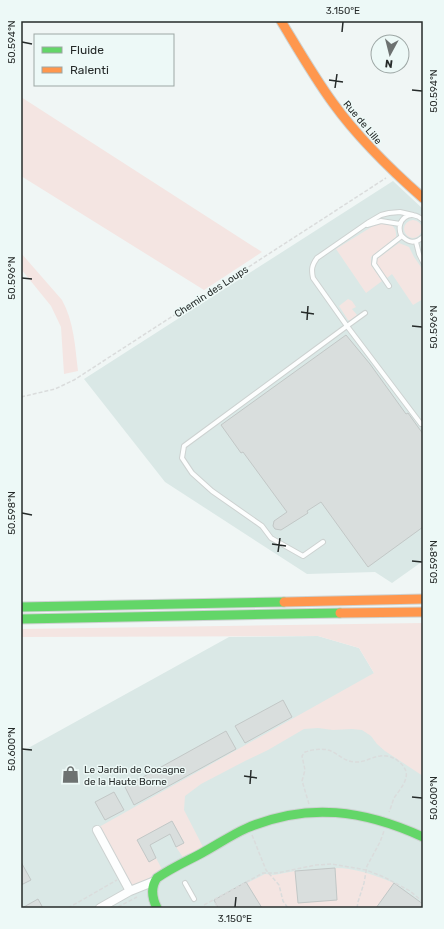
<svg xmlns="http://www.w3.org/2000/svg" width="444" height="929" font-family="Rubik,sans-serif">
<rect width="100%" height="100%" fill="#f0f6f5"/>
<path fill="#dae8e6" d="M393,181L423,209V561L392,583L375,572L307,574L165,482L84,379Z
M318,636L359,648L423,755V908H21V752L229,637Z"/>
<path fill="#f4e5e2" d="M21,97L262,252L204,290L21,176Z
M404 229a9 9 0 1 1 18 0a9 9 0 1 1-18 0Z
M381,223C391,224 397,226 396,237L371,257V265L382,281L366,293L336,249L373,226Z
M399,243L409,247L414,257L423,270V299L413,305L392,274L387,278L376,263L377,259Z
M21,253L62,300C74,322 75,346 78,371L64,374L61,327L51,306L21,269Z
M348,299L352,301L356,307L352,309L357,315L350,321L348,320L339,306Z
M423,623V776L385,751L377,744L371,736L362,730L352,729L333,730L318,728L304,729L268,750L245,761L201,784L185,796L184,810L203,847L184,859L176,847L184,842L172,821L138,840L150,861L156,858L163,871L131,887L99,827L374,673L359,648L318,636L21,637V629Z
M335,868C356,868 374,875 394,883L376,908H262L247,883L265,874L274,875L295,871L298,903L337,900Z"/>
<path fill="#d9dedd" stroke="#c2c7c6" d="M346,335L370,364L406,414L408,413L423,434V527L368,567L321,502L307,511L308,513L281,530L275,529L273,526L274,521L287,512L243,452L241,453L221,425Z
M283,700L292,717L245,743L235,726Z
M226,731L236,749L134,805L125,787Z
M114,792L124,810L105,820L95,802Z
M172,821L184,843L176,847L170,834L150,845L156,858L149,862L137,840Z
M21,862L31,880L21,885Z
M335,868L337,900L298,903L295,871Z
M246,882L262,908H218L214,900Z
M394,883L423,904V908H376Z
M38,899L43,908H22Z"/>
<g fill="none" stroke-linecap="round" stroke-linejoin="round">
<defs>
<path id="lane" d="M423,220C410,208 395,220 401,235C408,243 415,244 423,237
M367,225L381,221L400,224
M416,242L419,254L423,262
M389,286L374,264L375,257L402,236
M365,313L347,326L421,424L423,423
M323,542L303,556L271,538L262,526L212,491L192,473L182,458L184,446L347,326L313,278C311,269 312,265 317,258L369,222L381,215L389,213L400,212L413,215
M185,883L194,899"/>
<path id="street" d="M97,830L130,891L100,908
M130,891L155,881"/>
<path id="fast" d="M21,607L284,602
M21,619L340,613
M157,908C152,898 150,888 157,878C171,868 187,861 202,853C217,845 231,835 247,828C308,802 364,810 423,837"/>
<path id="slow" d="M281,21C298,49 314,77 333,103C359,139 390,169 423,198
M284,602L423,599
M340,613L423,612"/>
</defs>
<use href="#lane" stroke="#cdd2d1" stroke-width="6"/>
<use href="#street" stroke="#cdd2d1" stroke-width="10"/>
<use href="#fast" stroke="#cdd2d1" stroke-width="11"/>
<use href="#slow" stroke="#cdd2d1" stroke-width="11"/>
<path stroke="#dadcdc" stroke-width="1.5" stroke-dasharray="4 2" stroke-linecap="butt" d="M21,397L55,389L74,380L386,178
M309,804L303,784L302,781L305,770L302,756L305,752C315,749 325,747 335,753C341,757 346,761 354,762C364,763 371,757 380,756C387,755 393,757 398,761C415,774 402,786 394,798C392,803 391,808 389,812
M252,835L266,870L279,885L283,901L288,908
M215,903L218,908
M204,905L263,873H277L316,865L332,864L366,870L384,877L410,891L423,902
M118,907L137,897
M68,908L117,880
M357,908L358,902L364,883L367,866L380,842L384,831"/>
<use href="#lane" stroke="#fdfefe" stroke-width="4"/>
<use href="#street" stroke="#fdfefe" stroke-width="8"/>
<use href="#fast" stroke="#63d668" stroke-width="9"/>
<use href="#slow" stroke="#ff974d" stroke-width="9"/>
</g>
<path fill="none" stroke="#262b2a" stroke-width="1.5" d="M342,32L343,22M22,42L32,44M329,80L343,82M335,88L337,74M412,90L422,91M22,278L32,279M301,312L314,314M307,320L308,306M412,326L422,327M22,513L32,515M272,544L286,546M278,552L280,538M412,561L422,562M22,749L32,750M244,776L257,778M250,784L251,770M412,797L422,798M235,907L236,897"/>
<defs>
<symbol id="shop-bare" viewBox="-9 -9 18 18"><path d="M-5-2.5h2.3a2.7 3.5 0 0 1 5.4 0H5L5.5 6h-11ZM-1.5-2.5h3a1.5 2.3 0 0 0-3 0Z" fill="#6d7271" stroke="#edf9f7" stroke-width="2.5" paint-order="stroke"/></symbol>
</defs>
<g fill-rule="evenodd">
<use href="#shop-bare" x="58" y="762" width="25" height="25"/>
</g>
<g text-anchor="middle" stroke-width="3" stroke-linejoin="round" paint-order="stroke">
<g font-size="10" fill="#262b2a" stroke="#edf9f7">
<text transform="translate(363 122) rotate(50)" y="4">Rue de Lille</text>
<text transform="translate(211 291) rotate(-33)" y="4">Chemin des Loups</text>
</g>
<g font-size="10" fill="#262b2a" stroke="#edf9f7" text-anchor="start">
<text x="84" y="773">Le Jardin de Cocagne<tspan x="84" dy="12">de la Haute Borne</tspan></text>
</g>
</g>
<rect width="444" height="929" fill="none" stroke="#edf9f7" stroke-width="44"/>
<rect x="34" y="34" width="140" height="52" fill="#edf9f7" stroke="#9da7a5"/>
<rect x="42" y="47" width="20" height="6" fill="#63d668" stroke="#9da7a5"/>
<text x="70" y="54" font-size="12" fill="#262b2a">Fluide</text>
<rect x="42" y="67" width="20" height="6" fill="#ff974d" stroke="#9da7a5"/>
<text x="70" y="74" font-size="12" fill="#262b2a">Ralenti</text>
<g transform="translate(390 54) rotate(187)"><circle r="19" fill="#edf9f7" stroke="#9da7a5"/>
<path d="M0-3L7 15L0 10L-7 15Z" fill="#6d7271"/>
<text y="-6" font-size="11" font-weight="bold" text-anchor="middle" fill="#262b2a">N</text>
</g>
<rect x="22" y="22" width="400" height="885" fill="none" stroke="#262b2a" stroke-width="1.5"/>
<g font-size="10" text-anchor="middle" fill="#262b2a">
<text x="343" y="14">3.150°E</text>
<text transform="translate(11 42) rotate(-90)" y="4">50.594°N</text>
<text transform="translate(433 91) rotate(-90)" y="4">50.594°N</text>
<text transform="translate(11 278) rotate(-90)" y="4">50.596°N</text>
<text transform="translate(433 327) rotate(-90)" y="4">50.596°N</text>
<text transform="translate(11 513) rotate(-90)" y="4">50.598°N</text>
<text transform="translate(433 562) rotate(-90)" y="4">50.598°N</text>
<text transform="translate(11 749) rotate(-90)" y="4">50.600°N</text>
<text transform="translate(433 798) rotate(-90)" y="4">50.600°N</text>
<text x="235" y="922">3.150°E</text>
</g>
</svg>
